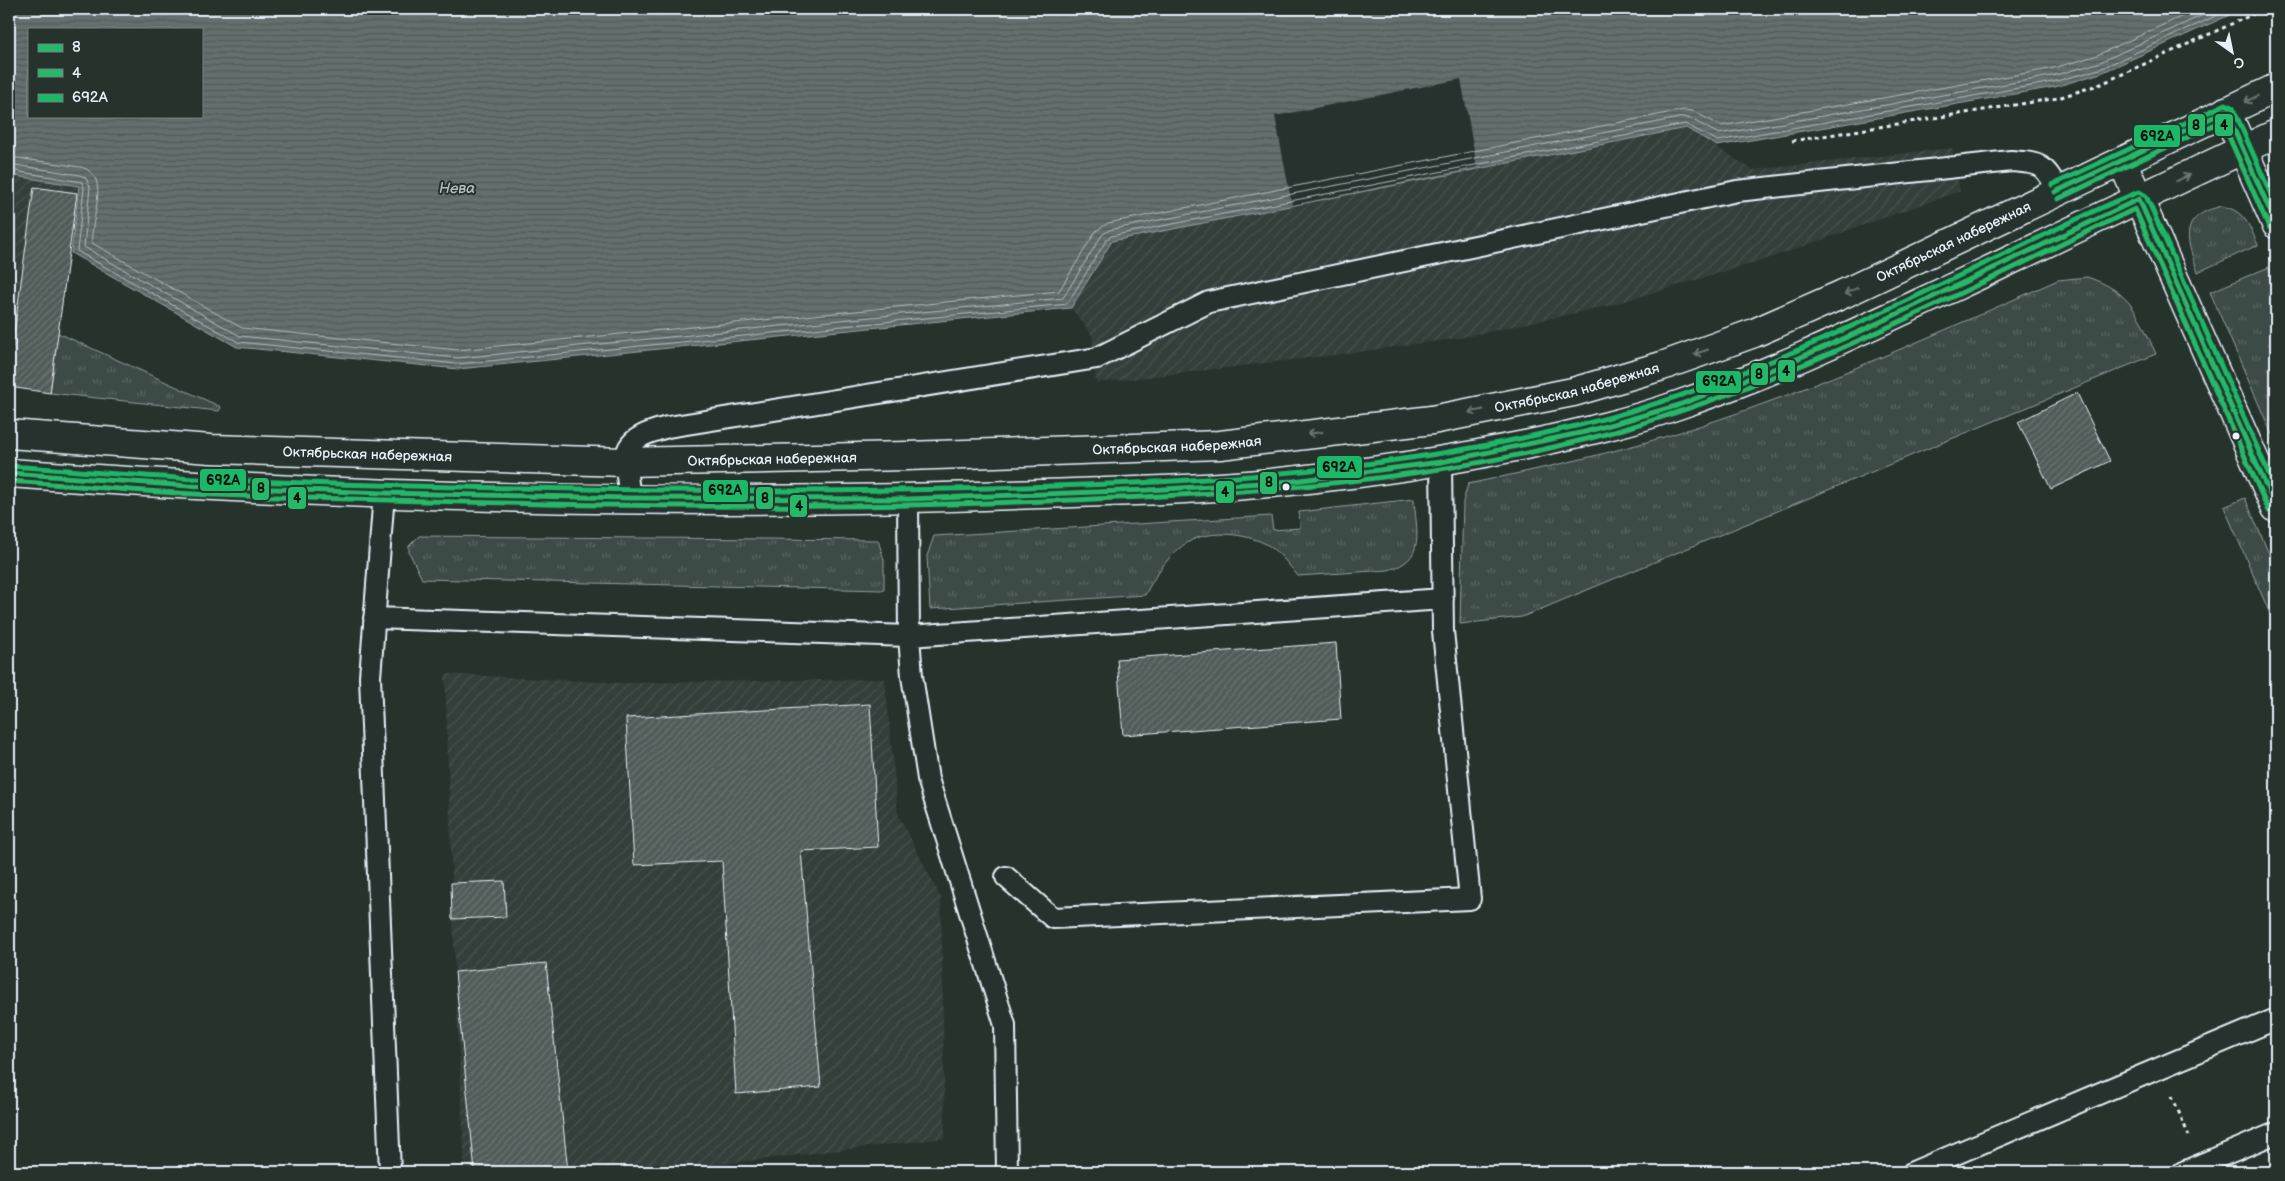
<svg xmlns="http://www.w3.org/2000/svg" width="2285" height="1181" font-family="'Balsamiq Sans',sans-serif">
<defs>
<pattern id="industrial-furrows" width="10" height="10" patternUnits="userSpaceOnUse" patternTransform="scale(1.25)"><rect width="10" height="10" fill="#333f3a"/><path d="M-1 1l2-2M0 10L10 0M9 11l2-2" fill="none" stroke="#47524e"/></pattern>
<pattern id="grass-tufts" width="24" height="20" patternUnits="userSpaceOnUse" patternTransform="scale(1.25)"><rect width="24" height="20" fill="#3e4b47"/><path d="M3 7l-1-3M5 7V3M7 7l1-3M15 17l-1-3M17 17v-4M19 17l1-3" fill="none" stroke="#5a6562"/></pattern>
<pattern id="water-rules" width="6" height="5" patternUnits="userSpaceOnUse" patternTransform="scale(1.25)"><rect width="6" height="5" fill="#636f6d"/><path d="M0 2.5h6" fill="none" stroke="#535a5a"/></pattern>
<pattern id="building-hatch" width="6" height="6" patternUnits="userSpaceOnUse" patternTransform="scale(1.25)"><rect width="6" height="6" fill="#505c59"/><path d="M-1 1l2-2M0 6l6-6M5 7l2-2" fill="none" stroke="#697472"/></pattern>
</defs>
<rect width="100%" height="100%" fill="#26332d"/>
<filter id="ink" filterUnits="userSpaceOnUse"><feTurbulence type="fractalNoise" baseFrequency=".02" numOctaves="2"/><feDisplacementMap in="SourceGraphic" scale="10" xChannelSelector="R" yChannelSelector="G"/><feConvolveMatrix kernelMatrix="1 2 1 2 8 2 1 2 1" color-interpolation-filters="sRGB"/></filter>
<g filter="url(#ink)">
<path fill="url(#industrial-furrows)" d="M1686,128L1753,170L1952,148L1960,191L1764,260L1608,306L1459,338L1343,354L1096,383L1092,335L1071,308L1112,241Z
M9,175L79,186L50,393L9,387Z
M445,674L622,683L885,679L898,814L941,898L945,1138L653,1172H465L455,972Z"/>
<path fill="url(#grass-tufts)" stroke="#939ea0" d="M2222,206C2245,211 2249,225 2258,245L2198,272C2185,238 2179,216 2222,206Z
M2269,267L2276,283V444L2210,292Z
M2087,277C2132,292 2137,313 2156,354L1522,617L1460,624L1463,502L1468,484C1544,468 1619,452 1693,428C1818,388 1938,333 2058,280Z
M58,333L221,407L219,411L50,393Z
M2245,498L2276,570V628L2224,507Z
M1414,499C1416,531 1427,560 1388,570L1298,576C1288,564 1278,550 1264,543C1245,534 1213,530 1192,540C1170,551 1156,574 1145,595L930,609L927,556L934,536L1271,516L1273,530L1300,528L1299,512Z
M419,536L878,540L884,560V590L422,579L409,552V546Z"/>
<path fill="url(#water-rules)" stroke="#98a3a5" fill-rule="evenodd" d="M9,9H2243L2101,73L2055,87L1717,146L1686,128L1112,241L1071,308L458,369L237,347L71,253L79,186L9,175ZM29,29H201V116H29Z"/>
<path fill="#26332d" d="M1461,79L1477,167L1292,205L1275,116Z"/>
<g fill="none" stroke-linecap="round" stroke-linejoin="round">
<path stroke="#b3bdc0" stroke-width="1" d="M9,157L81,167C113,176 89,221 92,243L242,328L458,350L1059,291L1096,231L1108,223L1683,110L1693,111L1721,126L2050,69L2095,56L2198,9
M9,164L80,175L86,178L90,187L84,247L240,336L458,358L1063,298L1102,235L1109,230L1684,117L1691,119L1719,134L2052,76L2098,63L2216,9
M9,170L82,182L84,188L77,251L238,342L458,364L1067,304L1107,239L1111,236L1685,124L1718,141L2053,82L2100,69L2231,9"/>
</g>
<path fill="url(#building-hatch)" stroke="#e8f1f8" d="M34,187L77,193L50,393L9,387V370Z
M2077,393L2110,461L2051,489L2018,422Z
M1336,643L1341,719L1123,735L1117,659Z
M870,704L878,847L801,851L821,1087L736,1094L722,861L634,865L626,718Z
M504,881L506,917L452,919L451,883Z
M546,963L568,1172H475L455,972Z"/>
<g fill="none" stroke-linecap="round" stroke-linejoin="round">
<defs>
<path id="lane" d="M384,493L370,677L390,1172
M630,498C624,452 617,440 668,427L1097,358L1209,302L1737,191L2011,161C2042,163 2043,164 2059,191
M908,499L909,636L912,676L928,779L1005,1025L1007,1172
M374,618L909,636L1443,599
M1006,877L1053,918L1470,899L1443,631L1441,462
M1913,1172L2276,1019
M2183,1172L2276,1133"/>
<path id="secondary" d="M2226,111L2276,224
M2122,161L2276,508"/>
<g id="primary">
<path id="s1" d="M9,434L211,449L625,462L907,456L1220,445L1432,420L1573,392L1662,366L1754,333L1843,294L2276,88"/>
<path d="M9,473C352,498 697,507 1041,494C1126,491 1213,490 1299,480C1377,472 1453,460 1530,444C1580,433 1630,422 1678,405C1774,373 1866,328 1958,285C2064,235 2170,183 2276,134"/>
</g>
</defs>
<use href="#lane" stroke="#e8f1f8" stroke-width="24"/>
<use href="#secondary" stroke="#e8f1f8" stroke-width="31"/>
<use href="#primary" stroke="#e8f1f8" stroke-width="31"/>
<path stroke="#e8f1f8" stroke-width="3" stroke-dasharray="4 4" stroke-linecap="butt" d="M1792,141L2058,98L2101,84L2264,9
M2172,1096L2189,1136"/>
<use href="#lane" stroke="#26332d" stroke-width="20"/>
<use href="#secondary" stroke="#26332d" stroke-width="28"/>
<use href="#primary" stroke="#26332d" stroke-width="28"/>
<defs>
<path id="bus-1" d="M2055,192L2226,111L2276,224
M9,473L189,486L384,493L630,498L908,499L1148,490L1294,481L1441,462L1585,432L1676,406L1776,368L1861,331L2139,199L2276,508"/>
<path id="bus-2" d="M2058,199L2222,121L2269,227
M9,481C71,485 133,491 194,494C311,499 428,501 545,504C702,507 859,508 1016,502C1209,495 1403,487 1591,438C1782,388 1958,293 2135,209L2269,511"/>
<path id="bus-3" d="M2052,185L2226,104L2233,108L2276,206
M10,466C71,470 134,476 196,479C389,487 583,490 777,491C879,491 982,489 1084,485C1252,479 1420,465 1584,424C1726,389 1859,324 1990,261C2040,238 2089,211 2139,192L2146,196L2276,490"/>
</defs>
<use href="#bus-1" stroke="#26332d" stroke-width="9"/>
<use href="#bus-2" stroke="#26332d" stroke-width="9"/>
<use href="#bus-3" stroke="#26332d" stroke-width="9"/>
<use href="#bus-1" stroke="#26b969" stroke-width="5"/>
<use href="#bus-2" stroke="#26b969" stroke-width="5"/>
<use href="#bus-3" stroke="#1ab867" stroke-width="5"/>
</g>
<defs><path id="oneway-shaft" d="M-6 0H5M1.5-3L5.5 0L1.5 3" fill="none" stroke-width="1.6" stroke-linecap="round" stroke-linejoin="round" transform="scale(1.25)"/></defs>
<g stroke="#6a7674">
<use href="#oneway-shaft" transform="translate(2251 99) rotate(155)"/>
<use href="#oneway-shaft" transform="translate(2183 178) rotate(-25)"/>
<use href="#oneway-shaft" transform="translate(1851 291) rotate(154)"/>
<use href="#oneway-shaft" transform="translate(1701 352) rotate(161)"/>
<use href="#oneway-shaft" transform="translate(1476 411) rotate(169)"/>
<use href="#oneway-shaft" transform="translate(1315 433) rotate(173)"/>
</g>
</g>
<g fill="#e8f1f8" stroke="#26332d" stroke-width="2">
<circle cx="2236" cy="436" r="4.5"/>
<circle cx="1286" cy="487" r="4.5"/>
</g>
<g text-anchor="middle" stroke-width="4" stroke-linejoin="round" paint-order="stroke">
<g font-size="14" fill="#e8f1f8" stroke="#26332d">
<text dy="5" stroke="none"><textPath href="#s1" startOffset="1979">Октябрьская набережная</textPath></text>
<text dy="5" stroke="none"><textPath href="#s1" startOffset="1574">Октябрьская набережная</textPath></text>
<text dy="5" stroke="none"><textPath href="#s1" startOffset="1169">Октябрьская набережная</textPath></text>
<text dy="5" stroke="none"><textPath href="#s1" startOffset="359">Октябрьская набережная</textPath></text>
<text dy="5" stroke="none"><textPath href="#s1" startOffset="764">Октябрьская набережная</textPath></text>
</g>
<g font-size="15" font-style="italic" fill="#b3bdc0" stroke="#26332d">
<text x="457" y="193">Нева</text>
</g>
</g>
<g stroke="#26332d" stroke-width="2">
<rect x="2187" y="113" width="19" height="24" rx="5" fill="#26b969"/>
<rect x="2214" y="113" width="20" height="24" rx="5" fill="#26b969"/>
<rect x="2133" y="124" width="48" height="24" rx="5" fill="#1ab867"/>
<rect x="1777" y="359" width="19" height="24" rx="5" fill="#26b969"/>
<rect x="1750" y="362" width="19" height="24" rx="5" fill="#26b969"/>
<rect x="1695" y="370" width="47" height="24" rx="5" fill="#1ab867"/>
<rect x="1316" y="455" width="47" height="24" rx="5" fill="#1ab867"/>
<rect x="199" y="468" width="48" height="24" rx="5" fill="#1ab867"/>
<rect x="1259" y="471" width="19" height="24" rx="5" fill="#26b969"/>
<rect x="251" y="477" width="19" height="24" rx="5" fill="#26b969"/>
<rect x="702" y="479" width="47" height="24" rx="5" fill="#1ab867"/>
<rect x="1215" y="480" width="20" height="24" rx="5" fill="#26b969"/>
<rect x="287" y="486" width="20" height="24" rx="5" fill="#26b969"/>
<rect x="755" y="486" width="19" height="24" rx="5" fill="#26b969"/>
<rect x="789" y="494" width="19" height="24" rx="5" fill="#26b969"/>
</g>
<g font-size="14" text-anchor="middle" font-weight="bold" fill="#111">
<text x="2196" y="130">8</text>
<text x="2224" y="130">4</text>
<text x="2157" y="141">692А</text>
<text x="1786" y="376">4</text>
<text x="1759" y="379">8</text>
<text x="1719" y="386">692А</text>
<text x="1339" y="472">692А</text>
<text x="223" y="485">692А</text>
<text x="1269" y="487">8</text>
<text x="261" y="493">8</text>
<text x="725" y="495">692А</text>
<text x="1225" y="497">4</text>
<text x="297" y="503">4</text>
<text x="765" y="503">8</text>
<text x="799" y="511">4</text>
</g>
<rect width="2285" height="1181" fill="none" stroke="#26332d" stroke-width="30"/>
<rect x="15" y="15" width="2255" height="1151" fill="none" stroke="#e8f1f8" stroke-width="2" filter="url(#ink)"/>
<rect x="28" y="28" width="175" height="90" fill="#26332d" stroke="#747f7e"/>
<rect x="38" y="44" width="25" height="8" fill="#26b969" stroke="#747f7e"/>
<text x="72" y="52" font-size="15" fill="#e8f1f8">8</text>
<rect x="38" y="69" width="25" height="8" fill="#26b969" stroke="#747f7e"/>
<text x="72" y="78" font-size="15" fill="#e8f1f8">4</text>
<rect x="38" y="94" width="25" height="8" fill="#1ab867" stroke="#747f7e"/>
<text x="72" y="102" font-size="15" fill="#e8f1f8">692А</text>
<g transform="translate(2232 52) rotate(147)" stroke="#26332d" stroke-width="4" paint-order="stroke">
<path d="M0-4L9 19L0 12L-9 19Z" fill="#e8f1f8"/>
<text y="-8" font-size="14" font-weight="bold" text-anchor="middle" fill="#e8f1f8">С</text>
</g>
</svg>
